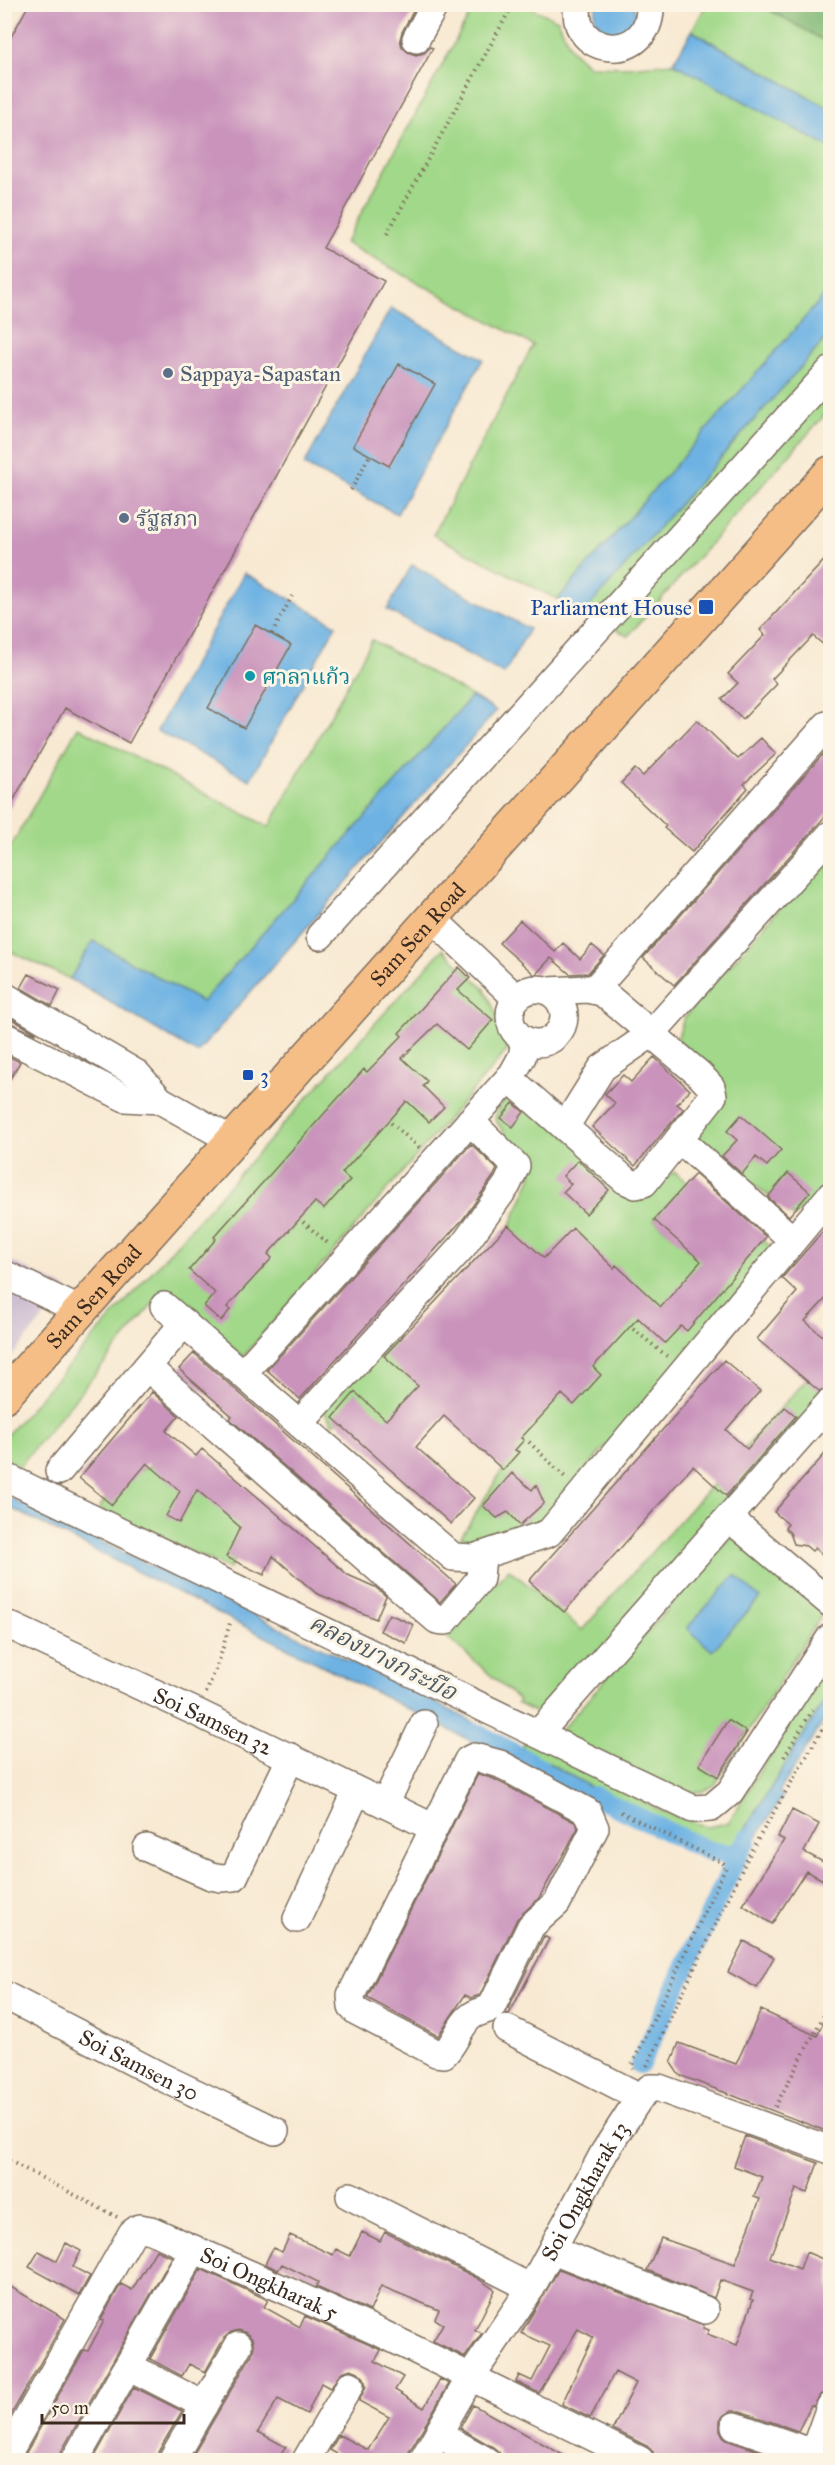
<svg xmlns="http://www.w3.org/2000/svg" width="835" height="2465" font-family="'IM FELL Great Primer','Noto Serif Thai',serif">
<rect width="100%" height="100%" fill="#fcf5e5"/>
<filter id="ink" filterUnits="userSpaceOnUse"><feTurbulence type="fractalNoise" baseFrequency=".0167" numOctaves="2"/><feDisplacementMap in="SourceGraphic" scale="12" xChannelSelector="R" yChannelSelector="G"/><feConvolveMatrix kernelMatrix="1 2 1 2 8 2 1 2 1" color-interpolation-filters="sRGB"/></filter>
<filter id="wash" filterUnits="userSpaceOnUse"><feTurbulence type="fractalNoise" baseFrequency=".008" numOctaves="4" result="noise"/><feDisplacementMap in="SourceGraphic" scale="24" xChannelSelector="R" yChannelSelector="G"/><feGaussianBlur stdDeviation="1.35" result="paint"/><feColorMatrix in="noise" values="0 0 0 0 0 0 0 0 0 0 0 0 0 0 0 0 0 1.4 0 .05"/><feComposite in="paint" operator="in"/></filter>
<g filter="url(#wash)">
<rect width="100%" height="100%" fill="#f8e9d2"/>
<path fill="#cebed1" d="M5,1258L67,1289L5,1365Z"/>
<path fill="#a1d889" stroke="#6e8154" stroke-width="1.5" d="M475,5H524L558,20L571,49L589,66L627,67L673,63L830,141V409L628,636L433,535L533,345L345,243Z
M706,5H830V109L692,31Z
M372,640L472,696L202,1003L93,941L70,979L5,949V857L78,727L269,827Z
M830,851V1146L828,1148L830,1151V1184L794,1217L694,1135L725,1092L677,1040L684,1018Z
M443,949L485,989L511,1046L243,1357L166,1288L18,1468L5,1456V1437L298,1108Z
M515,1092L636,1197L674,1172L688,1183L654,1220L714,1270L760,1238L774,1249L706,1331L531,1532L474,1541L461,1537L503,1469L476,1336L512,1222L532,1175L495,1119L498,1107Z
M389,1334L434,1381L392,1433L364,1405L333,1424L322,1408Z
M830,1353V1393L544,1717L517,1703L519,1700L446,1636L509,1569L582,1630Z
M166,1460L252,1530L229,1569L99,1509L119,1479Z
M732,1535L825,1609L715,1785L701,1792L679,1791L556,1736Z
M830,1657V1692L733,1849L711,1848L619,1803L522,1748L527,1736L661,1811L707,1827L728,1823Z"/>
<path fill="#80b875" stroke="#5e714a" stroke-width="1.5" d="M765,4L830,5V44L764,7Z"/>
<path fill="#6db2e3" stroke="#546e80" stroke-width="1.5" d="M597,5H633C648,44 581,42 597,5Z
M692,31L830,109V148L673,63Z
M830,289V334L581,616L558,599Z
M391,308L483,359L397,514L304,465Z
M412,565L529,629L504,674L387,610Z
M244,573L336,625L250,780L157,731Z
M472,696L496,711L197,1053L70,979L93,941L202,1002Z
M4,1495L416,1693L502,1736L493,1752L5,1505Z
M735,1575L760,1598L712,1651L687,1628Z
M830,1692V1711L779,1792L783,1796L737,1867L728,1857Z
M522,1748L619,1803L613,1814L513,1762Z"/>
<g fill="none" stroke-linecap="round" stroke-linejoin="round">
<path stroke="#6db2e3" stroke-width="20" d="M475,1732L539,1767
M594,1796L708,1851L738,1855L747,1839
M640,2064L738,1855"/>
</g>
<g id="blocks">
<path fill="#c993bb" d="M29,4H417L402,32L400,39L402,47L408,52L416,55L424,53L430,47L433,48L323,248L384,281L129,743L65,708L4,817V50Z
M399,364L435,384L389,466L353,446Z
M831,553V651L813,636L772,679L777,684L743,719L722,699L738,683L728,674L765,635L760,630Z
M255,625L291,645L244,728L208,708Z
M697,720L738,759L761,738L776,754L744,784L748,788L692,852L664,828L666,826L621,783L635,769L643,776Z
M831,745V810L674,985L643,958Z
M520,920L555,952L563,943L580,959L592,945L604,955L588,973L570,974L551,958L535,975L499,943Z
M459,967L470,978L458,990L493,1020L467,1050L437,1024L402,1058L427,1081L423,1086L444,1107L429,1122L408,1102H406L342,1173L350,1180L324,1209L315,1202L268,1254L272,1258L227,1307L230,1310L221,1321L204,1306L215,1293L189,1270L216,1239L214,1237L364,1069L367,1072L402,1036L399,1033Z
M29,974L60,990L52,1006L21,988Z
M5,1015L36,1033L35,1034L4,1020Z
M4,1054L20,1062L4,1089Z
M654,1057L690,1090L677,1104L683,1109L635,1166L592,1127L615,1103L605,1094L623,1075L631,1082Z
M513,1103L524,1112L513,1127L501,1118Z
M741,1115L781,1150L767,1166L756,1157L742,1174L722,1156L737,1140L727,1131Z
M471,1144L497,1169L493,1177L464,1218L300,1399L267,1370Z
M578,1160L609,1190L586,1214L563,1192L571,1184L563,1176Z
M788,1173L810,1192L789,1216L768,1197Z
M695,1174L766,1237L687,1331L681,1326L665,1343L638,1318L593,1367L601,1375L574,1405L562,1394L521,1438L524,1440L515,1450L519,1452L503,1470L444,1416L416,1447L474,1498L451,1524L333,1418L355,1392L386,1420L418,1386L384,1356L508,1225L544,1258L573,1228L614,1268L616,1265L661,1307L701,1261L654,1220Z
M831,1222V1293L805,1321L831,1343V1387L819,1391L757,1339L797,1292L782,1278Z
M194,1353L456,1584L440,1602L230,1419L232,1416L179,1369Z
M724,1360L760,1391L726,1430L747,1449L785,1407L796,1416L726,1496L693,1466L564,1612L529,1581Z
M152,1392L179,1416L166,1431L196,1456L202,1449L348,1575L375,1587L386,1596L376,1619L316,1593L273,1556L264,1575L226,1557L240,1527L197,1490L179,1523L166,1516L180,1491L147,1463L112,1505L79,1478Z
M831,1447V1562L815,1548L812,1551L806,1546L794,1544L790,1533L785,1528L788,1524L774,1512Z
M512,1473L532,1490L536,1485L544,1503L520,1525L508,1512L497,1518L483,1506Z
M389,1614L414,1625L406,1643L380,1631Z
M728,1720L747,1732L718,1777L699,1765Z
M478,1774L494,1779L576,1823L578,1828L539,1898L517,1919L480,1995L471,1998L465,1995L438,2036L367,1998Z
M792,1810L819,1824L804,1852L831,1866V1884L806,1871L772,1924L743,1905L784,1840L778,1837Z
M544,1936L549,1939L509,2014L506,2013Z
M744,1941L774,1957L757,1988L728,1972Z
M831,2007V2133L679,2075L671,2063L679,2043L736,2064L761,2010L817,2036Z
M745,2136L818,2163L807,2193L796,2189L770,2257L800,2269L806,2252L830,2262L831,2392L820,2395L814,2406L811,2405L798,2431L740,2411H731L724,2415L720,2420V2430L723,2436L729,2441L786,2460H655L653,2452L647,2446L613,2429L636,2383L615,2372L590,2418L562,2404L593,2337L578,2329L539,2393L516,2382L519,2375L532,2381L550,2346L521,2333L559,2269L704,2325L703,2328L709,2330L707,2334L737,2345L753,2300L750,2299L753,2292L720,2280L714,2298L647,2270L661,2238L735,2264L760,2199L754,2197L762,2177L734,2166Z
M362,2232L380,2241L385,2232L477,2278L495,2290L475,2330L482,2333L465,2357L433,2341L443,2324L435,2319L439,2310L381,2286L370,2311L316,2287L318,2282L282,2264L278,2270L265,2264L273,2248L282,2252L290,2235L333,2255L336,2249L350,2256Z
M66,2243L81,2251L73,2267L90,2276L79,2295L29,2267L39,2251L57,2261Z
M156,2250L172,2257L61,2452L59,2460H22L84,2350L88,2351L104,2321L101,2320L121,2284L132,2290Z
M201,2269L268,2300L264,2307L300,2327L305,2316L381,2350L375,2361L403,2377L395,2390L424,2408L440,2379L449,2384L409,2452L407,2460H332L337,2454L330,2450L339,2435L368,2450L389,2417L359,2401L366,2386L364,2378L358,2372L351,2369L342,2372L330,2388L321,2383L307,2414L278,2399L258,2432L286,2447L277,2460H190L252,2354L254,2347L252,2339L246,2333L239,2330L231,2332L224,2338L205,2372L189,2364L182,2376L150,2359Z
M4,2283L65,2319L4,2427Z
M134,2387L182,2411L158,2452L156,2460H93Z
M473,2405L511,2426L572,2460H501L499,2452L493,2447L460,2428Z"/>
</g>
</g>
<g filter="url(#ink)">
<use href="#blocks" fill-opacity="0" stroke="#7d6d5d" stroke-width="1.5"/>
<g fill="none" stroke-linecap="round" stroke-linejoin="round">
<defs>
<g id="minor">
<path d="M578,4C568,58 653,65 650,4"/>
<path d="M416,39L435,4"/>
<path d="M432,918L516,998"/>
<path d="M320,936L830,371"/>
<circle cx="537" cy="1016" r="27"/>
<path d="M594,990L827,725L830,728"/>
<path d="M4,996L137,1074L160,1100L233,1141"/>
<path d="M4,1036L125,1098L160,1100"/>
<path d="M509,1078L625,1180L636,1185L644,1183L713,1096L711,1087L699,1074L602,992L587,989L549,991"/>
<path d="M565,1127L602,1068L651,1034L830,835"/>
<path d="M679,1139L793,1240"/>
<path d="M4,1274L81,1311"/>
<path d="M164,1306L453,1557L474,1558L549,1533L830,1196"/>
<path d="M147,1367L437,1620L445,1621L480,1579L482,1555"/>
<path d="M243,1373L512,1075L522,1057L525,1040"/>
<path d="M300,1423L463,1246L507,1185L516,1166L470,1121"/>
<path d="M59,1471L184,1323"/>
<path d="M4,1476L693,1809L711,1808L730,1792L830,1638"/>
<path d="M729,1518L830,1603"/>
<path id="s1" d="M4,1623L198,1713L434,1828"/>
<path d="M539,1733L830,1402"/>
<path d="M474,1757L500,1764L588,1812L595,1828L557,1903L531,1926L491,2008C486,2010 478,2012 473,2015C460,2023 456,2043 444,2054L436,2053L356,2011L352,2007L351,1995L468,1760Z"/>
<path d="M385,1804L424,1724"/>
<path d="M147,1848L211,1876L221,1878L234,1877L291,1757"/>
<path d="M297,1919L357,1791"/>
<path id="s2" d="M4,1995L164,2078L275,2131"/>
<path d="M507,2029L640,2097"/>
<path d="M350,2196L531,2288"/>
<path d="M553,2250L705,2310"/>
<path d="M128,2366L204,2405"/>
<path d="M735,2426L830,2459"/>
<path d="M438,2434L485,2460"/>
<path id="s3" d="M4,2460L132,2233L139,2228L151,2230L383,2334L640,2460"/>
<path d="M75,2460L194,2249"/>
<path d="M172,2460L238,2346"/>
<path d="M306,2460L350,2385"/>
<path id="s4" d="M423,2460L470,2378L531,2288L605,2151L640,2097L650,2088H659L830,2150"/>
<path d="M811,2460L830,2407"/>
</g>
<g id="major">
<path id="s5" d="M4,1396L830,473"/>
</g>
</defs>
<use href="#minor" stroke="#7d6d5d" stroke-width="30"/>
<use href="#major" stroke="#7d6d5d" stroke-width="36"/>
<path stroke="#7d6d5d" stroke-width="4" stroke-dasharray="1.5 4.5" stroke-linecap="butt" d="M387,234L513,4
M351,490L370,455
M272,634L292,596
M391,1123L420,1148
M303,1222L330,1245
M633,1329L668,1357
M529,1442L567,1479
M206,1693L219,1661L230,1623
M784,1757L815,1706
M621,1812L723,1863L726,1867L632,2065L634,2069
M647,2066L751,1851L830,1716
M775,2107L830,2004
M4,2158L117,2217"/>
<use href="#minor" stroke="#fff" stroke-width="27"/>
<use href="#major" stroke="#f6be87" stroke-width="33"/>
</g>
</g>
<g fill="#5c6f8a" stroke="#fcf5e5" stroke-width="2">
<circle cx="168" cy="373" r="6"/>
<circle cx="124" cy="518" r="6"/>
</g>
<g fill="#1a4fb4" stroke="#fcf5e5" stroke-width="2">
<rect x="698" y="599" width="16" height="16" rx="3"/>
<rect x="242" y="1069" width="12" height="12" rx="3"/>
</g>
<circle fill="#0f9aa8" stroke="#fcf5e5" stroke-width="2" cx="250" cy="676" r="6"/>
<g text-anchor="middle" stroke-width="6" stroke-linejoin="round" paint-order="stroke">
<g font-size="22" fill="#4e5e75" stroke="#fcf5e5" text-anchor="start">
<text x="180" y="381">Sappaya-Sapastan</text>
<text x="136" y="526">รัฐสภา</text>
</g>
<g font-size="22" fill="#164399" stroke="#fcf5e5" text-anchor="end">
<text x="692" y="615">Parliament House</text>
<text x="260" y="1083" text-anchor="start">3</text>
</g>
<g font-size="22" fill="#0d838f" stroke="#fcf5e5" text-anchor="start">
<text x="262" y="684">ศาลาแก้ว</text>
</g>
<g font-size="22" fill="#3b2a1e" stroke="#fcf5e5">
<text dy="8" stroke="none"><textPath href="#s5" startOffset="620">Sam Sen Road</textPath></text>
<text dy="8" stroke="none"><textPath href="#s5" startOffset="134">Sam Sen Road</textPath></text>
<text dy="8" stroke="none"><textPath href="#s1" startOffset="231">Soi Samsen 32</textPath></text>
<text dy="8" stroke="none"><textPath href="#s2" startOffset="152">Soi Samsen 30</textPath></text>
<text dy="8" stroke="none"><textPath href="#s4" startOffset="314">Soi Ongkharak 13</textPath></text>
<text dy="8" stroke="none"><textPath href="#s3" startOffset="411">Soi Ongkharak 5</textPath></text>
</g>
<g font-size="24" font-style="italic" fill="#4c5a63" stroke="#fcf5e5">
<text transform="translate(383 1657) rotate(27)" y="8">คลองบางกระบือ</text>
</g>
</g>
<rect width="835" height="2465" fill="none" stroke="#fcf5e5" stroke-width="24"/>
<path d="M42 2414v9h142v-9" fill="none" stroke="#3b2a1e" stroke-width="3"/>
<text x="51" y="2414" font-size="18" fill="#3b2a1e" stroke="#fcf5e5" stroke-width="4.5" paint-order="stroke">50 m</text>
</svg>
